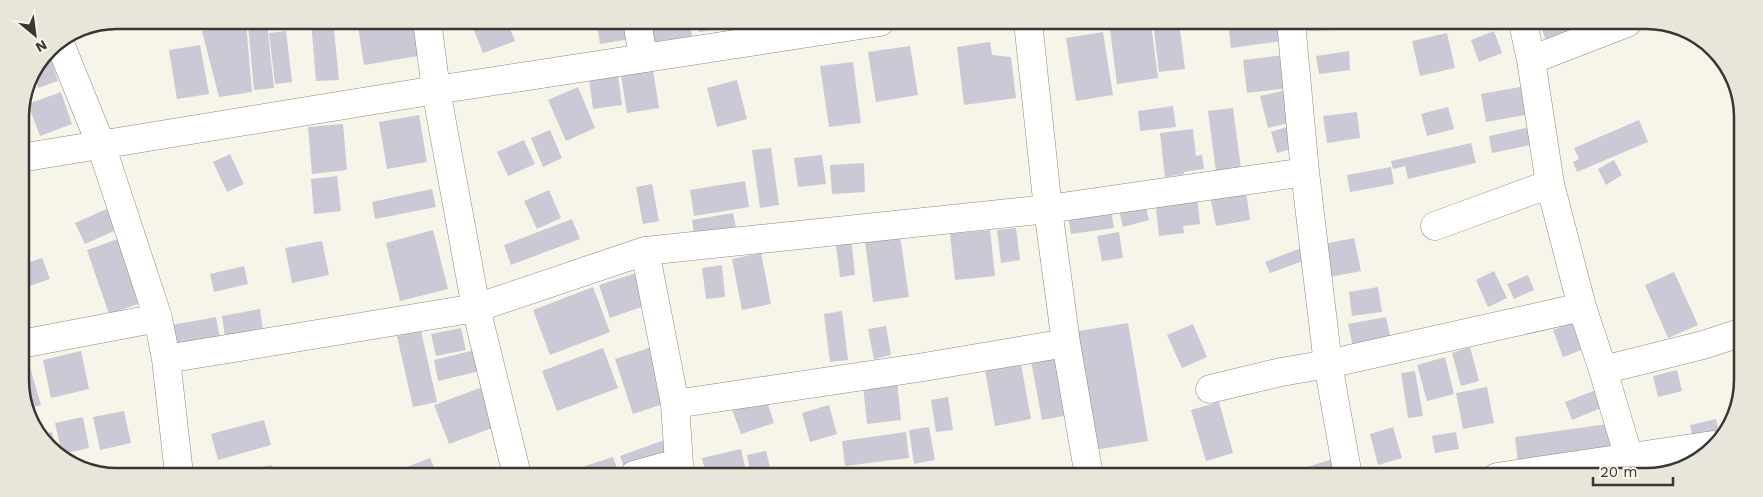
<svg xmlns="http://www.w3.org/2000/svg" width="1763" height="497" font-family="'Work Sans',sans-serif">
<rect width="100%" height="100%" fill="#f7f5e9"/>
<path fill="#cac9d5" d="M158,20H185L161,30Z
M311,20H333L339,80L316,81Z
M357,20L413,21L418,56L364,65Z
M491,21H507L515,41L483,53L473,28Z
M622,21H627L630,39L600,44L597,26Z
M650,21H690L692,36L653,42Z
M697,21H735L736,26L699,32Z
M737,21H768V22L738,27Z
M1153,22H1179L1185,69L1159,72Z
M1228,22H1280L1282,41L1231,48Z
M1308,22L1338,23V30L1308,31Z
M246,23L252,92L219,97L202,31Z
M267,23L274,88L254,90L248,25Z
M1449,23H1464V24L1449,26Z
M1540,23H1594L1548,47Z
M1151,24L1158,78L1117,84L1110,29Z
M286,31L292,82L275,84L269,33Z
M1494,31L1502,53L1479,62L1471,40Z
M1103,32L1113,95L1076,101L1066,38Z
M1447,33L1455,68L1420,76L1412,41Z
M990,42L992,55L1011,57L1016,98L964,105L957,47Z
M200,45L209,94L177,99L169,50Z
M910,46L918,95L876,102L868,52Z
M48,49L58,81L38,88L33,72Z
M1349,51L1350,70L1319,74L1316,56Z
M1716,51L1719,53L1732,79L1724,81Z
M1285,55L1289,88L1247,93L1243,60Z
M853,62L861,123L829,127L820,66Z
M653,70L659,108L627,113L621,75Z
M618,75L622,105L593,109L589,79Z
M737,80L747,119L717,127L707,88Z
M1531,85L1536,113L1486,122L1481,94Z
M578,87L595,128L566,141L548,100Z
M1290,89L1297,121L1268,128L1260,96Z
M61,92L72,124L40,136L28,104Z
M1173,106L1176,127L1140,131L1138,111Z
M1448,107L1454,129L1427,136L1421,114Z
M1233,108L1241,169L1216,172L1208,111Z
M1357,112L1360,138L1327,143L1323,116Z
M419,115L427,162L387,169L379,122Z
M1639,120L1648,142L1577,172L1573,162L1579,159L1574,148Z
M343,124L347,170L312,174L308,127Z
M1293,125L1300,146L1277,153L1271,132Z
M1531,127L1535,144L1492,153L1489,136Z
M1193,129L1196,156L1202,155L1204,169L1184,172V174L1165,177L1160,133Z
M550,130L562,158L543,167L531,138Z
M524,140L535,164L508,176L497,152Z
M1471,143L1476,163L1408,179L1405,166L1393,169L1391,161Z
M771,148L779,205L760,208L752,150Z
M230,154L244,184L227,192L213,162Z
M822,155L826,184L798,187L794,158Z
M1614,160L1622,175L1606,185L1598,169Z
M864,163L865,192L832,194L830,165Z
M1391,167L1394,184L1350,192L1347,175Z
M337,176L341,211L314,214L311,179Z
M745,181L749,207L694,216L690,190Z
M652,184L659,221L643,224L636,187Z
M432,189L436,207L375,219L372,202Z
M549,190L561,218L537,229L524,201Z
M1246,190L1250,220L1216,226L1210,196Z
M1197,195L1200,224L1183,226L1184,233L1159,236L1155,200Z
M1145,203L1149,220L1123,227L1119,210Z
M113,206L123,227L85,244L75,223Z
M1111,210L1114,228L1071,234L1068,216Z
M733,213L736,227L694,234L692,220Z
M572,219L580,239L511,265L504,245Z
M1016,228L1020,260L1001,263L997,230Z
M433,230L448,289L400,301L386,243Z
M990,230L995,276L955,280L950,234Z
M1119,232L1123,258L1102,261L1097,236Z
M851,236L855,275L840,277L835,238Z
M900,236L909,297L873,302L865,241Z
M1741,237L1740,254L1734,240Z
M121,238L144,302L109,314L87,250Z
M1354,238L1361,271L1330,277L1324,244Z
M322,241L329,275L292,283L285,248Z
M1301,248L1306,260L1270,273L1265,262Z
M761,253L771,304L742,310L732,259Z
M42,258L50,279L21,289V265Z
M722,265L725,297L706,299L702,268Z
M244,266L248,284L214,292L210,274Z
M1494,271L1507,298L1488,307L1476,280Z
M1674,272L1698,325L1668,338L1645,285Z
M636,273L647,305L610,318L599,285Z
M1528,275L1534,290L1514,299L1507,284Z
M593,287L610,332L550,355L533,310Z
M1378,287L1382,312L1352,316L1349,292Z
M260,309L263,330L225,337L222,316Z
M842,311L848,360L830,362L824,314Z
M216,317L220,338L176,345L172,325Z
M1386,317L1391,340L1353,347L1348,324Z
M1574,322L1584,349L1563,357L1553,330Z
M1128,323L1148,441L1094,450L1073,332Z
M1193,324L1207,357L1182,368L1167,335Z
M886,326L891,355L874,359L868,329Z
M461,328L466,350L436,356L431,334Z
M421,331L437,402L413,407L397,336Z
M655,346L672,401L633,414L615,359Z
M1470,347L1479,381L1461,386L1452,353Z
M603,348L618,388L557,411L542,371Z
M479,349L484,370L438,381L434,360Z
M81,351L89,389L51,398L43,360Z
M1065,354L1076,414L1042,420L1031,361Z
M1445,357L1454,394L1427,401L1417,365Z
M29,364L41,405L27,409L22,399V366Z
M1021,364L1031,419L995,426L985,370Z
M1677,370L1682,391L1658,397L1653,376Z
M1415,371L1423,416L1408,418L1401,373Z
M897,381L901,420L867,424L863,385Z
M488,385L503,424L449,444L434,405Z
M1487,387L1494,423L1463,429L1456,393Z
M1601,388L1608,405L1572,420L1565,402Z
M765,395L774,423L741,434L731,407Z
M948,397L953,430L936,432L931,400Z
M1219,402L1233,453L1206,461L1191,410Z
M829,405L837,434L810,442L802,413Z
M1737,410L1735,412L1728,422L1727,411Z
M124,411L131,443L100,450L93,417Z
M83,417L89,448L62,454L55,423Z
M1716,419L1720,435L1694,443L1690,425Z
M264,420L271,445L218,460L211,434Z
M1615,423L1620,456L1519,470L1515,437Z
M929,427L935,460L914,464L909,430Z
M1393,427L1402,458L1378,465L1370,434Z
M52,432L58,454L48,448L41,435Z
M906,432L909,458L845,466L842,441Z
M1456,432L1459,449L1435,453L1432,436Z
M667,439L673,456L626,472L620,456Z
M741,449L747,475H706L702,458Z
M766,451L772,475H751L747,455Z
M1659,455L1662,470L1643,475L1640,459Z
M613,457L619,475H588L585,466Z
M430,458L437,474H389Z
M1336,458L1342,476H1296L1294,471Z
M272,465L274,474H228V473Z"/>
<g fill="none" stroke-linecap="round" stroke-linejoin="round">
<defs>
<path id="minor" d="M427,21L436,90L476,308L517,475
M637,21L643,57
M1291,22L1305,172L1328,364L1348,476
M1523,23L1531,60L1550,184L1582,307
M59,41L101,145L158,318L166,359L179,474
M1531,60L1627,23
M20,158L436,90L880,22
M1435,226L1550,184
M21,344L158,318
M166,359L476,308L645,251
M1603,370L1629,458
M1210,389L1281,372L1328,364L1582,307L1603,370L1703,345L1740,333
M675,404L924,367L1066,343
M679,464L675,404L645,251L1048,209L1028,22
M634,475L663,467L679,464L681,475
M1089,476L1066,343L1048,209L1305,172
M1497,477L1713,445"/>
</defs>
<use href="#minor" stroke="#8c8a7f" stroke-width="29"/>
<use href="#minor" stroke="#fff" stroke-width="28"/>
</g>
<path d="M0 0H1763V497H0ZM117 29H1646A88 88 0 0 1 1734 117V380A88 88 0 0 1 1646 468H117A88 88 0 0 1 29 380V117A88 88 0 0 1 117 29Z" fill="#e8e6da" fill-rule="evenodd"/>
<path fill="none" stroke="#383732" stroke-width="2.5" d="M117 29H1646A88 88 0 0 1 1734 117V380A88 88 0 0 1 1646 468H117A88 88 0 0 1 29 380V117A88 88 0 0 1 117 29Z"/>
<g transform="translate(35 35) rotate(151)" stroke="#f7f5e9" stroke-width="4" paint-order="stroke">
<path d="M0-4L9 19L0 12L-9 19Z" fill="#383732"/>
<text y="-8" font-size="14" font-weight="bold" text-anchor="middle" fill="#383732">N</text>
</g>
<path d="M1593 477v8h80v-8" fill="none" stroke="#383732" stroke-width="2.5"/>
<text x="1600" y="477" font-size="15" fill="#383732" stroke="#f7f5e9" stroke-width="4" paint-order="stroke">20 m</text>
</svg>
